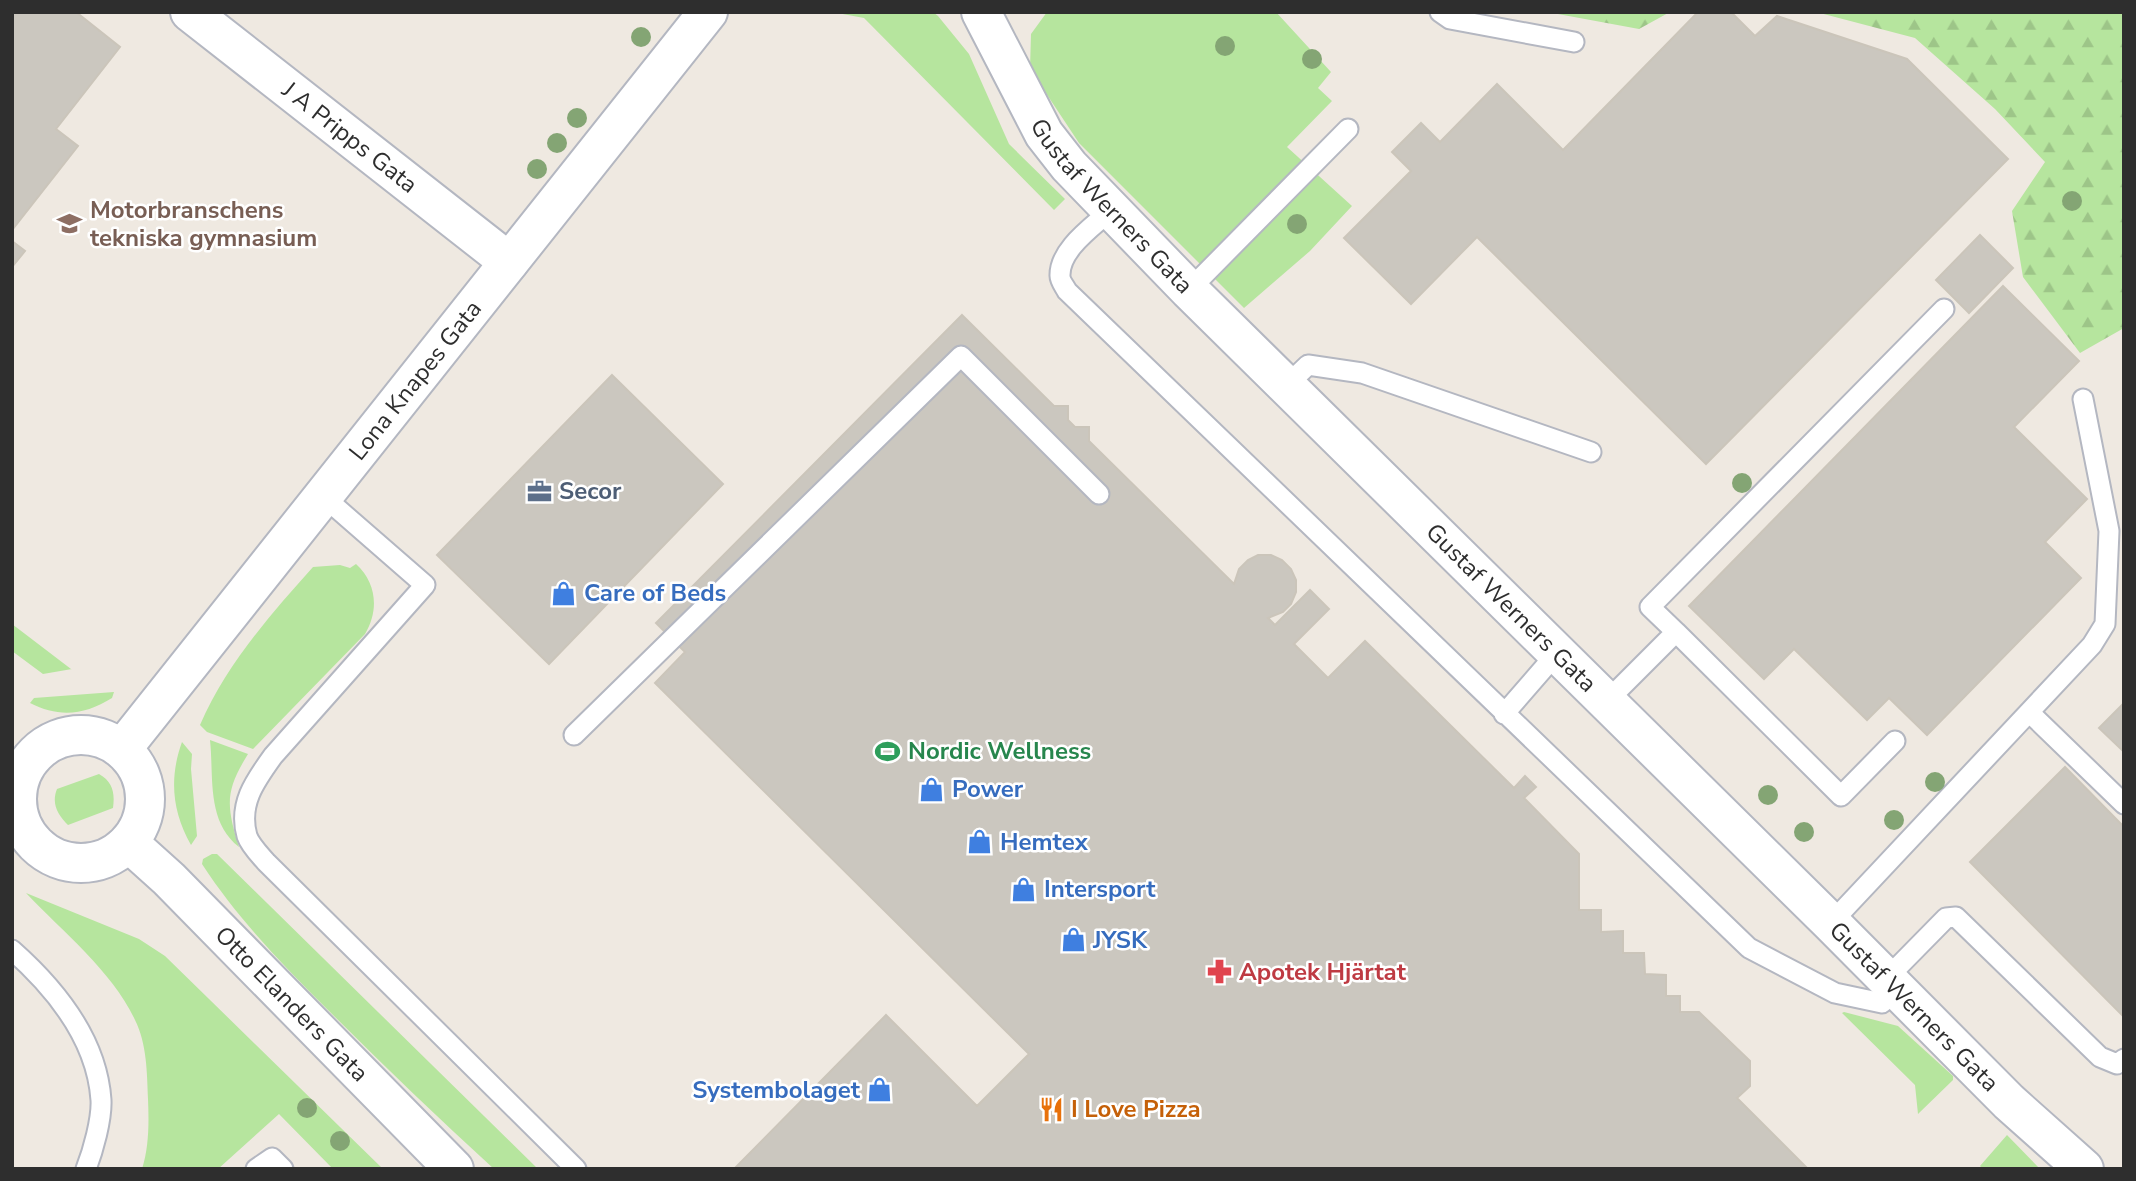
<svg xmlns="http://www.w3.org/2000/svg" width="2136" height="1181" font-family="'Nunito Sans',sans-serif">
<defs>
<pattern id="forest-firs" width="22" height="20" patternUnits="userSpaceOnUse" patternTransform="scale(1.75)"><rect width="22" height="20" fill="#b6e59e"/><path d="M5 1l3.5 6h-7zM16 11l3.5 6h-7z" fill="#9dc588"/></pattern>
</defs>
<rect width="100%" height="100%" fill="#efe9e1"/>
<path fill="#b6e59e" d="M832,12H933L938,16L969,54L1009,144L1065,199L1054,210L864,18Z
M1047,12H1276L1331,72L1318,88L1332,101L1287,147L1352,206L1310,251L1244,308L1079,143L1030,69L1031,34Z
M356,564C377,583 379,611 365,634L253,749L207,732L200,725C226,665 270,615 313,567L340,565L350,568Z
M12,624L71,669H72L43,674L12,651Z
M114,692L112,698C85,715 59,718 30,703L34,698Z
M210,740L248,754C225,791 226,805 239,847C206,821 214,777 210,740Z
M182,742L192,754L191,769L197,836L191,845C172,811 169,778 182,742Z
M99,774C113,782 115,793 113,808L68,825C58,815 51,804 57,789Z
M212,854H217L538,1169H494C437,1117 382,1064 328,1010C282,964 237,918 202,864L203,859Z
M26,893L139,939L165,956L383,1169H333L279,1114L218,1169H142C149,1147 149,1123 148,1099C147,1073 147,1044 135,1020C113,972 63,932 26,893Z
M1844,1012L1898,1026L1953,1076V1080L1918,1114L1915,1085L1842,1013Z
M2007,1135L2040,1169H1983L1980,1166Z"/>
<path fill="url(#forest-firs)" d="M1547,12H1670L1639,29Z
M1816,12H2124V328L2080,353L2023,277L2012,211L2045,162L1995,109L1915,38Z"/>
<path fill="#cbc7bf" stroke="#cbc5ba" stroke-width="2" d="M12,12H76L120,47L56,129L78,146L12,230Z
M1698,12H1731L1755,36L1777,16L1907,59L2008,159L1706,464L1477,237L1411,304L1344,238L1411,171L1392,152L1421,123L1440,142L1497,84L1563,150Z
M1980,235L2013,268L1969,313L1936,280Z
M12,241L25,251L12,267Z
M2003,286L2079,361L2014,427L2087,499L2045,542L2081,578L1927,735L1889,698L1867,720L1794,649L1764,679L1689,606Z
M962,315L1054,406H1068V420L1075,427H1089V441L1234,584L1239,569L1248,560L1258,555H1271L1282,560L1291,569L1296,580V592L1291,604L1283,612L1268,618L1275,625L1310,590L1329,609L1294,644L1328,678L1365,641L1514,788L1525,776L1536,787L1524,798L1579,854V910H1601V932L1623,931V953H1644L1645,974L1666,975V996H1680V1012H1699L1750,1061V1086L1737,1098L1808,1169H734L886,1015L977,1106L1029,1054L655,683L685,652L656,623Z
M612,375L723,484L549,664L437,555Z
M2124,703V752L2099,728Z
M2065,767L2124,827V1017L1970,862Z"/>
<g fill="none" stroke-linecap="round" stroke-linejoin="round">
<defs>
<path id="lane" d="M1440,12L1450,19L1574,42
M1111,210C1094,226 1059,249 1060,276C1060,281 1065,287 1067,291L1749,948L1835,993L1882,1003L1896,990
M1189,290L1348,129
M1287,385L1308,365L1362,373L1591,452
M324,497L425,585L273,756C255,781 238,804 247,836C250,845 260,855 266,862L576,1169
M1676,632L1841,796L1895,741
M1606,702L1676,632L1650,607L1944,309
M2029,712L2124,804
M1504,714L1557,653
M574,735L961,356L1099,494
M1831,923L2092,645L2105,624L2109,531L2083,399
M12,950C56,989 97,1040 101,1100C102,1119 93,1151 86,1169
M1886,979L1946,918L1956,917L2100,1057L2117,1064L2124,1059
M256,1169L272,1158L283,1169"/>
<g id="street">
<path id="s1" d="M190,12L509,262"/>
<path id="s2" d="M981,12L1044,134L1069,166L1189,290L1831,923L2009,1102L2084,1169"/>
<path id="s3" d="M122,749L708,12"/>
</g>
<g id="secondary">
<circle cx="81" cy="799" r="64"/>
<path id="s4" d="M129,843L169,879L454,1169"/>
</g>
</defs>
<use href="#lane" stroke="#b4b7c1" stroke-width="23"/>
<use href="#street" stroke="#b4b7c1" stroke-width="42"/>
<use href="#secondary" stroke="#b4b7c1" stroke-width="42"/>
<use href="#lane" stroke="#fff" stroke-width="19"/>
<use href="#street" stroke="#fff" stroke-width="38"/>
<use href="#secondary" stroke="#fff" stroke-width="38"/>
</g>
<g fill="#84a574">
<circle cx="641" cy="37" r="10"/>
<circle cx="1225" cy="46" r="10"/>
<circle cx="1312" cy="59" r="10"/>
<circle cx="577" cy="118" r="10"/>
<circle cx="557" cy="143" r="10"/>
<circle cx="537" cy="169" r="10"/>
<circle cx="2072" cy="201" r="10"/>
<circle cx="1297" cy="224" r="10"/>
<circle cx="1742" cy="483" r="10"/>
<circle cx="1935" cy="782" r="10"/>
<circle cx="1768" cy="795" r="10"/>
<circle cx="1894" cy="820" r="10"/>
<circle cx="1804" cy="832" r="10"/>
<circle cx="307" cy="1108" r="10"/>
<circle cx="340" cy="1141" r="10"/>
</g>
<defs>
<symbol id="school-bare" viewBox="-9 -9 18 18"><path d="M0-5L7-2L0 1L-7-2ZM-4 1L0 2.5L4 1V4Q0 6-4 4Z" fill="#8d6e63" stroke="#fff" stroke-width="2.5" paint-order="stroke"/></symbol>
<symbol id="office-bare" viewBox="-9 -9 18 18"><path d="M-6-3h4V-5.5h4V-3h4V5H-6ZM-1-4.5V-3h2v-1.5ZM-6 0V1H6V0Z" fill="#5c6f8a" stroke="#fff" stroke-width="2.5" paint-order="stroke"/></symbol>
<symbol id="shop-bare" viewBox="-9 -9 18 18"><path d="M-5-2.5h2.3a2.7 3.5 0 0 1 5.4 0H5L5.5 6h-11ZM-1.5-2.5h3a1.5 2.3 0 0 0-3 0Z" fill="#3f7fe0" stroke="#fff" stroke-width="2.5" paint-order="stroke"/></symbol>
<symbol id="stadium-bare" viewBox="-9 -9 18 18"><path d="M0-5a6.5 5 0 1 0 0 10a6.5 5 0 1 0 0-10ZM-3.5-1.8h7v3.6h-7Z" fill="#2e9e5b" stroke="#fff" stroke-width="2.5" paint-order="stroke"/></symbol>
<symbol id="pharmacy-bare" viewBox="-9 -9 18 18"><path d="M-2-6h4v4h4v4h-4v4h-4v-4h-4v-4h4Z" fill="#e0444e" stroke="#fff" stroke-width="2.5" paint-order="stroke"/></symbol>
<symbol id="restaurant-bare" viewBox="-9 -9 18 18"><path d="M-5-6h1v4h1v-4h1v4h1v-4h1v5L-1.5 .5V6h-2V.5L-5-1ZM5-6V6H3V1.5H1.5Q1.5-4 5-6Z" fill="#e8710a" stroke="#fff" stroke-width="2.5" paint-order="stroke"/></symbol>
</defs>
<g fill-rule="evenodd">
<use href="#school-bare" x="52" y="206" width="35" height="35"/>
<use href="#office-bare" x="522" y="474" width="35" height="35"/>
<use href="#shop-bare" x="546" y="576" width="35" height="35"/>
<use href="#stadium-bare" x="870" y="734" width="35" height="35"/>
<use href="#shop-bare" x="914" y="772" width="35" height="35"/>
<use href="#shop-bare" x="962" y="824" width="35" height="35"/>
<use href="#shop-bare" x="1006" y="872" width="35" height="35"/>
<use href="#shop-bare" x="1056" y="922" width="35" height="35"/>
<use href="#pharmacy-bare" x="1202" y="954" width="35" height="35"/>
<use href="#shop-bare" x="862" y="1072" width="35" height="35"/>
<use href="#restaurant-bare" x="1034" y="1092" width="35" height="35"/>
</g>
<g text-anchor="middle" stroke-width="5" stroke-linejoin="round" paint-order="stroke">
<g font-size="24" fill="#2e2e2e" stroke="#fff">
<text dy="8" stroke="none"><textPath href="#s1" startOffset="203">J A Pripps Gata</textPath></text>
<text dy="8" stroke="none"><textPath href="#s2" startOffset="236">Gustaf Werners Gata</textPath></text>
<text dy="8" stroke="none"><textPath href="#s3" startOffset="471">Lona Knapes Gata</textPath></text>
<text dy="8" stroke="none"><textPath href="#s2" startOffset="803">Gustaf Werners Gata</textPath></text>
<text dy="8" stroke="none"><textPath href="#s4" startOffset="229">Otto Elanders Gata</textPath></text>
<text dy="8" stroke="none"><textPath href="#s2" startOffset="1370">Gustaf Werners Gata</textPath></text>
</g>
<g font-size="24" font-weight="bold" fill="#785e54" stroke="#fff" text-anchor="start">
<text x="90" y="218">Motorbranschens<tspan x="90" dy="28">tekniska gymnasium</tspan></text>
</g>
<g font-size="24" font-weight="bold" fill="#4e5e75" stroke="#fff" text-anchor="start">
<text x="559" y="499">Secor</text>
</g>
<g font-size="24" font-weight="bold" fill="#366cbe" stroke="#fff" text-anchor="start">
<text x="584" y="601">Care of Beds</text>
<text x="952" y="797">Power</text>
<text x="1000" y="850">Hemtex</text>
<text x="1044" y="897">Intersport</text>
<text x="1093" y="948">JYSK</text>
<text x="860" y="1098" text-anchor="end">Systembolaget</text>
</g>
<g font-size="24" font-weight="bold" fill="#27864d" stroke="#fff" text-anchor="start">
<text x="908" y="759">Nordic Wellness</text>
</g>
<g font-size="24" font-weight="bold" fill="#be3a42" stroke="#fff" text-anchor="start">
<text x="1239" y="980">Apotek Hjärtat</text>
</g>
<g font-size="24" font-weight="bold" fill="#c56008" stroke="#fff" text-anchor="start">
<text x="1071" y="1117">I Love Pizza</text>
</g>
</g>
<rect width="2136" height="1181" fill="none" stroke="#2e2e2e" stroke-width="28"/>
</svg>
